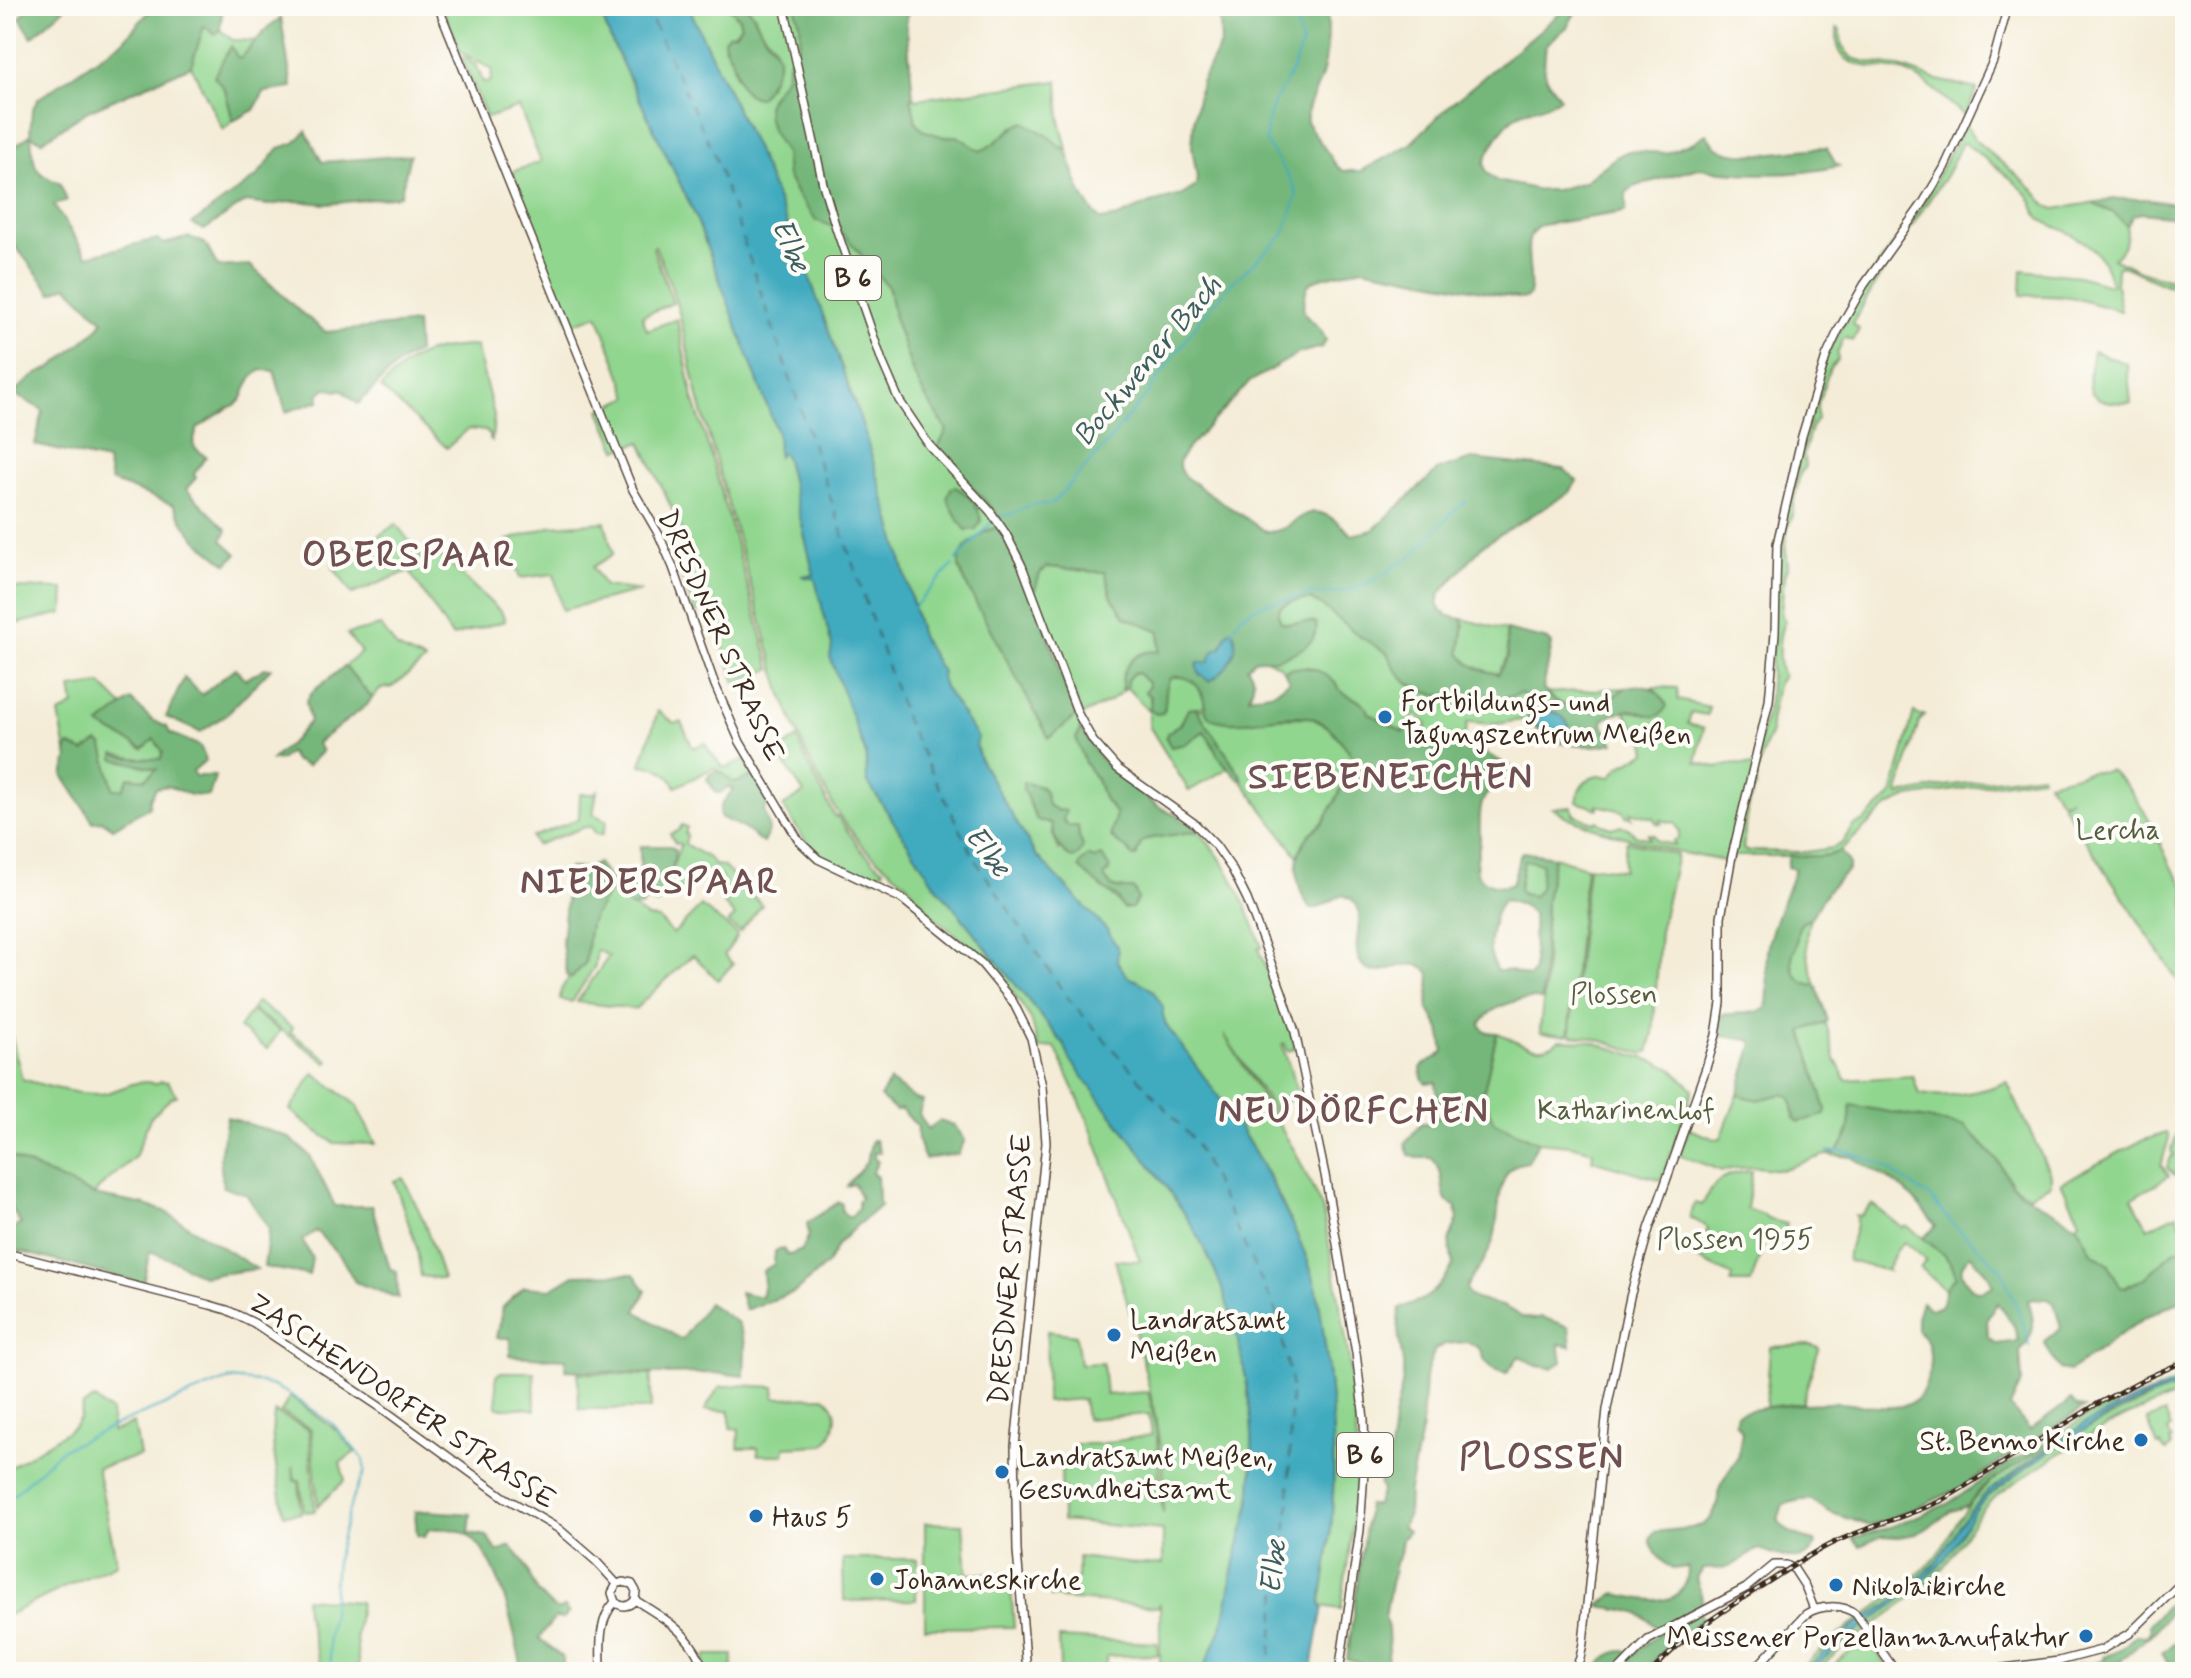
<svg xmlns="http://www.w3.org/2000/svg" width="2191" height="1678" font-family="Mynerve,sans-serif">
<rect width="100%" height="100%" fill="#fdfcf7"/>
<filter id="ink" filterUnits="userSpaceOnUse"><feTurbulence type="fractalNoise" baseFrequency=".0125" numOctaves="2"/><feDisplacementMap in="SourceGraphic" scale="16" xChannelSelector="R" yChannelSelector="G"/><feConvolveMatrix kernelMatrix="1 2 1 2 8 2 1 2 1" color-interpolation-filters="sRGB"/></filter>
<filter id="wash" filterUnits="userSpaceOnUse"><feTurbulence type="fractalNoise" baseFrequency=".006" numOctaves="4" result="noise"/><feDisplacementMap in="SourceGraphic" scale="32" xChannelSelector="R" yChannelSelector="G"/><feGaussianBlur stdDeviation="1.8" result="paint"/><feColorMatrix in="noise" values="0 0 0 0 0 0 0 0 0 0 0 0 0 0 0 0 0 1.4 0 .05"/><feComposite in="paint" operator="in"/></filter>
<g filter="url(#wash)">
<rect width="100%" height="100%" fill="#f4ecd7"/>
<path fill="#91d68f" stroke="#668056" stroke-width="2" fill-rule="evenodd" d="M442,6H598L611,40L695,215L777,432L780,453H783L786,459L832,646L831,657L866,755L867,781L933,882L1065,1046L1070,1059C1108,1112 1151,1162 1186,1216C1235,1292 1259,1402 1251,1491C1249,1515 1240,1538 1235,1562C1230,1584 1228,1607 1221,1628C1217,1641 1210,1654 1204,1667L1206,1672H1160V1603L1158,1607L1062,1599L1059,1597H1051L1053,1587L1077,1579L1078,1557C1107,1560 1135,1566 1163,1564V1530L1062,1521L1061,1459L1074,1460L1076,1444H1099L1152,1435L1149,1414L1086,1419L1083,1399L1046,1402L1047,1331L1076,1335L1080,1364L1103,1363L1106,1395L1146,1392L1149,1394L1156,1430L1163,1514C1166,1485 1161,1452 1156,1422C1146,1367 1131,1314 1115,1260L1140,1261L1087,1118L1055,1047L1039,1049L1031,1019L997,969L932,915L907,884L864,848L836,811L807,756L781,692L698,397L680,316L671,286L655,246L653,248L673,303L642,316L647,330L677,319L693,398L711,455L771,669L736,683L709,609L695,613L673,556L690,548L641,442L617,450L600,410L629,397L598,315L570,325L511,172L541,162L519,107L487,118L462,58L469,59L471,63L476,64L483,82L488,83L491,80L492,69L461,53Z
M688,6C710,6 735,0 741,25L724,46L731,58L736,77L769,86C774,72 782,58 772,42C768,37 762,33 759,27C755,17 755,12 745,6H795L800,24V39L784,80L771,97L772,130L785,153L787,176L798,196L816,220L836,228L847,238L889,288L894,317L913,373L925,396L947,430L976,491L1004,525L986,531L959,568L962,576L1049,738L1076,716L1082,729L1079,730L1085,763L1097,780L1103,797L1116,814L1111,834V838L1128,850L1133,857H1136L1141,843L1146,839L1198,831C1230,864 1246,905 1262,947L1258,949L1284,1010L1296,1048L1288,1051L1284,1043L1282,1044L1299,1096L1279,1104L1281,1109L1275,1112L1224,1034L1296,1153L1322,1208L1325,1223C1340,1305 1358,1386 1357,1470C1356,1517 1347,1563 1341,1609L1320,1606C1337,1523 1337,1437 1326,1353C1323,1331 1321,1308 1316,1287C1307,1253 1289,1218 1274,1186C1245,1129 1204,1077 1166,1025L1163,1017V1007L1138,981L1129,978L1117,962L1107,930L1035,854L980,760L976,745L963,714L954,705L944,687L921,636L891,521L861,421L809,276L763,165ZM1029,785C1047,785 1043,793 1047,805C1053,809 1057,812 1064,810L1063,820L1068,826L1079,832V837L1059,850L1052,832V824L1037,820L1023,789ZM1091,857L1108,873L1104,876C1110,890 1121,889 1134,889L1138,899L1120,905C1116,895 1090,877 1080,868Z
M204,26L215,34L220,30L233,40L256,41L241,59L237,57L231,47L225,90L233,121L223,130L191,66Z
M1837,28L1840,29L1842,47L1852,58L1867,62L1897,66L1937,80L1977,89L1965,116C1947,101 1927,80 1905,72C1887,65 1859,71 1844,57C1836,49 1837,39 1837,28Z
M1058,81L1060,121L1067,149L1062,148L1045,134L1014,126L990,147L980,151L957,136L944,137L922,131L916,123L911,97L913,96L915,99Z
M1965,124L1976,141L2034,190L2047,206L2055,209L2092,203L2114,213L2127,226C2128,239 2123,251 2113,258L2137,270L2185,284V290L2171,287L2120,265L2117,268L2116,285L2121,311L2070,297L2021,295L2022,270L2078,276L2110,285L2112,284C2101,252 2094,246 2065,231C2058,227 2048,225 2042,220C2034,214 2034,202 2027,194C2009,175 1985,159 1965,143H1962C1955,155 1949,175 1940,184L1893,254L1890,264L1883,271L1852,324L1859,329L1853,341L1846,338L1843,339L1837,353L1838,360L1830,368L1817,406V419L1811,428L1804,454L1805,466L1800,474L1793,503V515L1788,526L1785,545L1788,566L1784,575L1781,614L1785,621C1777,635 1777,662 1783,676L1777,685L1770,722L1771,733L1765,745L1757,774V786L1752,794L1746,818L1743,849L1747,851L1806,852L1833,848L1842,843L1853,826L1864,821L1892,795L1914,712L1918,715H1925L1919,722L1898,793L1899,795L1937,787L2041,774L2042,777L1909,797L1887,807L1840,851L1833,855L1817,856H1733L1731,862L1677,852L1600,830L1567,817L1553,808L1572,807L1573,814L1594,823L1598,821L1600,824L1612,828C1621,824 1630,827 1635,835L1650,839L1648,834L1654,835L1657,841L1675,846L1673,841L1678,839L1680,832L1675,823L1661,820L1662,824L1657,823L1653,818L1630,812L1632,818L1626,816L1623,811L1597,805L1598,809L1577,802C1579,782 1591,773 1611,777L1619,767L1647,752L1643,728L1636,730L1624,711C1639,708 1649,722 1663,712L1655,690L1650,687L1677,688L1678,700L1709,707L1707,715L1691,712L1688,724L1704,728L1696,762L1716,767L1736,764L1754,766L1769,701L1777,544L1826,357L1864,285L1923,203Z
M476,346L494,415L492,441L490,440V436L486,431L468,429L447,448L381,388C411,353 431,347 476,346Z
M2093,351L2127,364L2131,403C2085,403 2086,393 2093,351Z
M605,522L613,554L593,567L604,586L641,591L562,610L554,574L520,578L506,541L552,526Z
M396,524L425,561L441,556L502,613L505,621L452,636L409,571L352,594L333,567V563L345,552L362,547Z
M1048,567C1068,568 1085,572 1105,572C1109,580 1108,588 1112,597C1119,613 1144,623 1160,631L1159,652L1136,657L1121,689L1123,691L1110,701L1082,715L1033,595L1040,573Z
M6,588L64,589L63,613L15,624L6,605Z
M1310,599L1321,605L1362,638L1387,653L1395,669L1407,682L1426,692L1463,700L1482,701H1496L1521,693L1535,702L1533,709L1528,716L1530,723L1522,720L1495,724L1468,722L1463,746H1455V741L1434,739L1424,742L1419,740L1420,733L1425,731L1427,724L1415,714L1404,733L1369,713L1362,702L1341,692L1335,682L1317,670L1310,667L1291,668L1284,671L1280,666L1268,660L1295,652L1296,622L1288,625L1281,622L1278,615L1280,607L1293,601Z
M1462,619L1506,630L1508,656L1498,674C1481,670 1470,668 1460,653L1464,625Z
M381,626L397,648L425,661L392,687L381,689L372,698L345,666L361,652L347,634Z
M1138,673L1148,683C1149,686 1150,698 1150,701L1165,709C1164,698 1164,687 1170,678C1190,673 1202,687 1205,706L1188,710L1180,724L1173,728L1185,744L1204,731C1212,744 1218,757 1228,768L1189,791L1149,726V711L1127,688V680L1132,674Z
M101,684L124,707L100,724L143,749L153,738L163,752L161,759C145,760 130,758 114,754L158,769L145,779L129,777L123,789H113L103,746L88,748L84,752L69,746L66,752L59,714L74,705L71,688Z
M1626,688C1598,710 1575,717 1546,693Z
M1205,709L1206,711L1247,722L1268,718L1310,717L1330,728L1351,753C1350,776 1336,801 1324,820C1321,826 1314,829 1310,834C1304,841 1302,849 1299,858L1241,780L1242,777L1197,710Z
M658,711L674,723L681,722L693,748L705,743L710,752L723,767H728L745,759L755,775L739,782H732L723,773L713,768L676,787C667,770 659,767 641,765Z
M797,738L805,758L835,817L837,816L862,851L884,870L873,879C853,872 827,863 812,848C800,836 792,820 783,806L804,793L777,752Z
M2110,770L2126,785L2148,817L2170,865L2185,887V992L2062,804L2071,799L2061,801L2048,782L2092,771L2103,772Z
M597,791L593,814L607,821L603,834H595L592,827H585L536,845L532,837L579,819L580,794H594Z
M682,825L687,827L685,834L687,835L685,844L710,859L714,865L723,866L762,905L740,932L728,923L735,916L724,904L731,897L722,887L724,883L720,876L712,878L708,881H698L672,894L669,893V889L676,884L671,876L675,859L681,844L675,843L670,834L678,831Z
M1628,841L1677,855L1660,931L1653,1033L1648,1052L1644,1054L1590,1037L1571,1035L1570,1031L1588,866L1623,870L1626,842Z
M1554,857L1586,867L1568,1035L1541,1033L1540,1029L1545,985L1546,901Z
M1524,860L1541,863L1542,865L1540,888L1534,896L1522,894L1519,889Z
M609,889L648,918L659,919L673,934L701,906L736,933L737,937L724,955L733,964L718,980L693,955L635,1009L577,1002L609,956L597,950L595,966L572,1002L560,1000L561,990L565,983L585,963L590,923Z
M1810,919C1802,942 1809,963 1816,985C1801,984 1791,975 1792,959C1792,954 1795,950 1796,946C1798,934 1795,923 1810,919Z
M257,1002L293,1028L290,1032L329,1060L327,1063L252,1009Z
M251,1011L280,1031L267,1049L239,1028Z
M6,1014L22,1079C47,1086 72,1094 99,1094C119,1093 136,1076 155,1084L161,1081L168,1082L177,1096L172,1097L150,1118L135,1157L99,1188L94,1195L6,1155Z
M1826,1023L1835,1059L1846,1080L1913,1076L1919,1094C1948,1098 1979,1093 2007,1082L2051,1176V1184L2029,1195L2011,1184L1998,1161L1965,1126L1851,1106L1849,1127L1840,1150L1781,1170L1758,1167L1736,1168L1722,1171L1679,1155L1689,1129L1715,1139L1721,1138L1738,1095L1758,1100L1783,1094L1791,1097L1795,1119L1824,1115L1826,1110L1802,1030Z
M1497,1033C1518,1040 1539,1059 1559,1040L1589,1041L1659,1063L1672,1069L1693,1089L1662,1180L1592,1160L1593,1151L1571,1145L1538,1142L1493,1122L1483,1094Z
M314,1073L359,1107L358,1109L376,1144L334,1143L309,1126L290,1110Z
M2185,1126V1178L2175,1175L2167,1168L2169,1159L2174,1155L2171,1151L2178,1131Z
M2167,1133L2169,1138L2161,1165L2169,1176L2132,1198L2148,1228L2177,1214L2180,1224L2185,1223V1248L2174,1251L2145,1278L2123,1288L2120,1287L2109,1265L2093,1254L2077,1225L2080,1220L2061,1183L2141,1141Z
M1752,1171L1747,1209L1764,1215L1767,1219L1787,1224L1782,1240L1765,1239L1751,1283H1731L1733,1276L1698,1259L1708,1228L1690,1217L1695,1203L1702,1205C1715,1180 1723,1173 1752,1171Z
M403,1178L423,1219L443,1279L421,1276L417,1248L394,1181Z
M1872,1204L1903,1228L1906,1226C1923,1238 1953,1255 1956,1277L1945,1289L1920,1268L1926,1260L1904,1242L1897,1249L1887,1270L1888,1271L1848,1261C1845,1246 1860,1230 1855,1215L1860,1216Z
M1810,1345L1819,1348L1802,1403L1766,1407L1770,1347Z
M501,1372H534L535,1410L526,1408H497L496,1376Z
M578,1373L651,1375V1409H579Z
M737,1385L774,1387L775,1398L824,1397C843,1408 836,1431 824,1445L785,1447L784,1455H758V1448H738L739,1429L730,1428V1411L705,1410L719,1387Z
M2185,1385V1393C2128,1412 2083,1437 2033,1471C2018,1481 2002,1490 1989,1503C1968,1523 1959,1551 1939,1572C1902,1611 1853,1634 1816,1672H1810L1834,1649L1899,1601L1938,1567L1980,1503L2002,1486L2073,1435L2156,1395Z
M290,1396L339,1432L355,1452L340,1463L345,1480L318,1506L311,1429L281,1412Z
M95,1399L103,1407L111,1411L112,1432L134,1423L140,1456L97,1468L117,1564L73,1583L6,1616V1470L74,1427L80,1418L83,1405Z
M2114,1404V1409L2069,1433L1987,1492L1966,1516L1934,1565L1890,1603L1856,1625L1830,1646L1804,1672H1798C1837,1630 1889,1603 1930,1563C1940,1553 1946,1539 1954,1527C1965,1509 1977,1494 1993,1480L2082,1419Z
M275,1412L309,1430L315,1511L304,1512L300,1480H295L293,1466L294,1481L299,1482L301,1513L284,1514L283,1512C281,1485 267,1436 275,1412Z
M2165,1413L2171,1428L2168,1431L2172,1440L2170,1441L2171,1447L2167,1451L2163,1449L2161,1445L2158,1446L2147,1420Z
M925,1523L963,1524L967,1574L1010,1573L1014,1627L925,1628Z
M843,1559H917L916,1600L844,1601Z
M305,1598L360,1602L356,1636L359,1672H322L306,1613Z
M1059,1638L1157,1643L1158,1655L1107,1656L1104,1672H1055L1060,1669Z
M1867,1640L1891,1672H1827L1841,1658Z
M706,1655H733L732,1672H702Z"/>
<path fill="#74b77a" stroke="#58704c" stroke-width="2" fill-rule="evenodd" d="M29,6H67L32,37L20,18Z
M154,6H223L220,30L215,34L204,26L191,66L88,111L42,141L31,136C34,163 31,174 60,183L67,201L54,205L87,256L157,239L163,244L190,237L205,243L218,267L250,265L298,310L326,332L416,323L418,352L399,363L358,404L341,389L337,391L326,388L319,394V401L286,412L274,371L261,370C258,373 252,377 250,380C242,393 246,402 228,408L198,428L193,443L195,448L206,457L194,474L196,478L186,489L227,530L222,540L237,554L227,564C200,544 189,536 174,505L111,481L107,461L35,445L43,410L12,393L37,374L51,368L94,332L103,321L67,286L52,293L6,234V147L15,146L30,135L32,110L38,99L123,41Z
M729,6C753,6 750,9 760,28C770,48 788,51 772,78C767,86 766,92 758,98C736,94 739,73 731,57C727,49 724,48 724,39L729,34L736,33L741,25L739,18Z
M795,6H909L906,21L913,96L911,97L916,123L922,130L944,137L957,136L980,151C997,145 1007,129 1024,122L1045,134L1062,148L1067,149C1073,173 1082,203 1101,220L1118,217L1151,203L1182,195L1196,186L1197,177L1192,147L1194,120L1201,82L1221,43L1219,6H1327C1329,29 1328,53 1322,75C1317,91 1305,106 1307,123L1337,166L1343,171H1361L1409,145L1449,106L1569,6H1579L1567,27L1546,45C1542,74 1543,75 1560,98C1549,106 1536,108 1523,112C1506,119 1494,142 1486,157L1484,165L1487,173L1497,181L1540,190H1556L1584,182L1616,157L1628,151L1666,153L1692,143L1706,134C1710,140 1713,145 1719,148C1743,163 1799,147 1827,148L1835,163L1839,166C1803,175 1760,175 1723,172C1715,172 1707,168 1698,168L1633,187L1626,193V210L1624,212L1542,225C1515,236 1537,275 1528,297L1522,299L1362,268L1317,279L1308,285C1294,326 1314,311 1326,340L1322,347L1299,353L1248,383L1188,448C1179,458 1175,465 1184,476L1266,532C1292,534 1301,503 1326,515C1336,519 1344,528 1352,535L1373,530L1438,470L1472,459L1564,469L1577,481L1570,492L1483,545L1440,594L1438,604L1441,611L1449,616L1462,619L1464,624L1460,653C1470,668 1481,670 1498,674L1508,656L1506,630L1548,640L1552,644L1543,689C1561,711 1587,713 1610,699C1615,696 1621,690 1626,688C1643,681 1660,690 1667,706C1654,727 1647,710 1630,710C1621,710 1612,715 1604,719L1603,725L1614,743C1594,748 1562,747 1545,736C1539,732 1535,727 1530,723L1529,720L1545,730L1557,713L1533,709L1535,702L1521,693L1496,701H1481L1463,700L1426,692L1408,683L1395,669L1387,653L1362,638L1321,605L1310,599L1293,601L1280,607L1278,615L1281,622C1292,627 1303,619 1316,623C1320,645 1292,655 1274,659C1267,660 1262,658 1254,660L1247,667C1256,678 1254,685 1249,697L1275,692L1289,681L1284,671C1301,664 1319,668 1332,680C1336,683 1337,687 1340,690C1350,700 1365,698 1369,713L1403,732L1406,728L1420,733L1419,739L1424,742L1434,739L1455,740L1456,746L1478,749L1511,767C1506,782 1489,787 1483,800C1478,811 1480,827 1480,838C1479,861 1466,877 1494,885C1502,887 1506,887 1512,884L1521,853L1524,852L1554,857L1546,901L1542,1000C1523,996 1490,1006 1480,1024C1484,1032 1488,1033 1497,1033L1483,1094L1494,1122L1538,1142L1528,1162C1524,1163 1519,1163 1516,1165C1494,1176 1501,1220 1493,1241C1490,1249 1484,1261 1479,1268C1473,1276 1469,1279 1466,1289L1470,1296L1476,1299L1505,1307L1522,1317L1533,1319L1542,1317L1569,1327L1571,1346L1559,1344L1562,1362L1552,1368L1537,1366L1519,1356L1507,1373L1494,1369L1485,1361L1481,1350L1475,1345L1466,1342L1445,1344L1435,1349L1425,1377L1422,1427L1409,1490L1408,1516L1402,1527L1408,1532L1402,1539L1400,1554L1395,1563L1387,1605L1385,1619L1388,1628L1389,1650L1386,1665L1390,1667L1389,1672H1362L1363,1664L1347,1660L1368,1505H1376L1382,1490L1379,1485C1389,1464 1392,1443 1394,1419C1397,1400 1405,1384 1403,1364C1401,1345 1395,1329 1400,1309C1407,1304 1415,1303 1423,1299C1437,1292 1445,1278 1453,1265L1449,1241L1458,1219L1456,1207L1446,1201C1440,1186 1445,1169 1431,1158H1417L1409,1155L1405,1144L1421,1123H1432L1444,1111V1106L1438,1104L1436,1082L1426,1083L1422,1078L1421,1068C1428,1060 1437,1059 1444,1052L1440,1029L1428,1008L1430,973C1409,950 1380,983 1364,967C1343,946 1378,904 1342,895L1317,908H1310C1294,886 1291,857 1309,835C1313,830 1319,827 1323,823C1330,813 1353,767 1351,756C1349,749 1341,742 1337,736C1306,698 1268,726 1229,722C1224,722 1214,720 1211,718C1203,713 1206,703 1203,696C1197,681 1185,674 1170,678C1163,689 1168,702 1163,713L1156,714L1150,710L1151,696L1145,692L1149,686L1148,683L1138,673L1132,674L1127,680V688L1123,691C1117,670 1137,647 1159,652L1160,631L1125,617L1111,595L1105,572C1085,572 1068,568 1048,567L1040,573L1033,595L1076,716L1049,738L969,590L959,567V559L966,546L986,531L1004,525L995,512L937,449L947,430L925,396L913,373L894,317L889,288L847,238L836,228L816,220L798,196L787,176L785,153L771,130L768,118L767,106L771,97L786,76L789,60L797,50L800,39V24ZM1524,860L1540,863L1542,865L1540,888L1534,896L1522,894L1519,889ZM1504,900L1523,905L1533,914L1534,968L1533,973L1529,977C1522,976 1517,972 1511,971C1504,969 1503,973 1496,970C1494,964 1491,957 1490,951C1489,938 1494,908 1504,900Z
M281,18L292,88L264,92L254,110L233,121L225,90L214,76L231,46L237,57L241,58L268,27Z
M306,131L322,162L410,155L400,196L327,204L295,201L269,205L245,202L204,230L192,224L256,177L279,148L295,143Z
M2114,199H2146L2185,206V218L2141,213L2133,215L2127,226L2114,213L2092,203Z
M955,487C969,493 979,507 981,521L976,529L966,530L959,521L947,499L951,488Z
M345,666L372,698L367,705L317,743L322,751L307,766L294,760L289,752L280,760H271L295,739L310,721L306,702L312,692Z
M235,668L246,679L265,668H271L227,714L200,732L166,717L184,678L202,695Z
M131,700L152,720L167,727L170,733L200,746L206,760L193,771L195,776H215L209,796L191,795L168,786L156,788L150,799L149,807L113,828L103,821L93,822L63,775L68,757L66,752L69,745L84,752L98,742L103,746L113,789H123L129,777L145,779L157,769L114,759V754L131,758L161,759L163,752L154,739L143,749L99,725Z
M1196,708L1243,779L1239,780L1218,756L1214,746L1204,731L1185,744L1171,747L1166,738L1167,733L1181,724L1188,709Z
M1082,729C1087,738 1092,747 1099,756C1112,771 1161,814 1180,816L1181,820L1186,821L1198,831L1146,839L1141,843L1136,857H1133L1128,850L1115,841L1111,834L1116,814L1103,797L1097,779L1085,763L1076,738Z
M717,771L723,773L732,782H739L755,775L771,800L764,810L769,830L763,843L743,828L720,817C718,805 727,798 733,789L728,787L720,793H716L707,779L711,773Z
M1023,782L1041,787L1045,791L1048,805L1059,811L1064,810L1066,811L1063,820L1068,826H1078L1079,837L1083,846C1073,876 1052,840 1052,824L1037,820L1023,789Z
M640,846H668L675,849C674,865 668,892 657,904L646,900L642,907L629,906L622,898L609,890L590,923L585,963L572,978L567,977L562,943L569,868L586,869L598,863C607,878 614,883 631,889L640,873Z
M1840,851L1849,862V869L1828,890L1810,919C1795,923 1798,934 1796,946C1795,950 1792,954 1792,959C1791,975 1801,984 1816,985L1828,1021L1802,1031L1826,1110L1825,1115L1799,1122L1795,1119L1791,1097L1783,1094L1758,1100L1738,1095L1753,1043L1749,1040L1716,1035L1719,1015L1759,1012L1766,1008C1772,987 1763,966 1768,946C1773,919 1787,895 1795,869L1787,867L1789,855C1805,856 1824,859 1840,851Z
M1088,856L1094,859L1102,856L1110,869L1104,876C1110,890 1121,889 1134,889L1138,899L1132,908L1123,909L1117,897L1102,888L1079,868L1081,863Z
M890,1081L915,1099L923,1101L919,1114L928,1129L939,1121L954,1125L965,1140L958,1154L925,1159C920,1148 916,1139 918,1127L901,1109L896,1111L880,1097Z
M1851,1105L1965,1126L1998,1161L2011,1184L2020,1192L2077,1225L2093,1254L2109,1265L2120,1287L2124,1288L2145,1278L2174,1251L2185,1248V1309L2179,1302C2137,1317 2107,1346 2070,1371L2059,1369L2044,1342C2048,1335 2055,1336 2061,1328L2054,1303L2046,1298L2028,1300C2035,1323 2037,1332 2020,1351L2022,1382L2010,1406L2030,1430L2071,1400L2077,1407L2084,1408L1960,1488L1919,1507L1870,1526L1829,1512L1812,1500H1801L1783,1504L1778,1520C1787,1533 1799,1538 1815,1541L1816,1544C1804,1568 1780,1556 1760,1549C1747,1552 1742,1561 1731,1566C1722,1571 1714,1567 1704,1569L1696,1578C1699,1594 1706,1595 1699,1612L1703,1619L1670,1645L1644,1672H1596C1603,1655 1617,1647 1635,1653L1660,1632C1643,1609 1625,1610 1598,1606L1616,1594C1646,1600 1688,1612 1688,1567L1672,1569C1660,1560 1654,1553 1650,1539L1654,1532L1691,1528L1702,1525L1710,1519L1718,1504V1493L1721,1484L1738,1457L1742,1431L1735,1422L1737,1413C1769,1406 1801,1403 1835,1403C1859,1403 1885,1412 1909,1404C1927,1399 1934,1360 1928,1344C1926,1338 1921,1335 1917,1330V1317L1922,1302L1930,1309C1949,1307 1939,1298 1947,1287C1949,1283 1953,1280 1956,1277C1953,1259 1936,1249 1923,1238L1936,1226L1911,1196L1889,1179L1851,1157L1831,1155C1849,1145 1850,1125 1851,1105ZM1970,1255L1988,1274L1993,1286C1990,1287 1984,1291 1980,1291C1971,1291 1959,1275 1962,1266C1963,1263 1968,1258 1970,1255ZM1998,1303L2014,1326L2018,1341L1997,1344L1988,1337L1987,1318Z
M227,1117L288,1137L310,1156L335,1206H372L390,1269L397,1271L398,1298L355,1282L341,1257L316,1231L302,1240L312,1258L309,1275L264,1267L269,1229L246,1194L223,1187L220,1155Z
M872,1140H875L880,1152L874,1153V1158L878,1162L872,1173L877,1177L878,1201L881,1205L855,1227L838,1244L827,1264L795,1292L745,1310L740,1292L761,1297L764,1283L763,1271L774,1264L775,1251L784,1249L786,1254L790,1255L802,1250L809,1235L807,1223L839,1202L842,1204V1211L847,1217H851L858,1208V1200L861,1198L854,1184L847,1186C852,1178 859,1172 864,1165C870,1158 869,1147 872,1140Z
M6,1155L94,1195L145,1205L164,1211L257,1269L202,1276L175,1261L150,1251L143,1283L6,1248V1231L21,1224L9,1205L6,1204Z
M634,1274L646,1291L636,1311L682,1340L708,1303L738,1323L745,1344L744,1376L713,1373L655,1374L565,1370L566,1359L510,1356V1338H497L503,1307L524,1287L551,1289L574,1275Z
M2055,1437L2056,1440L1993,1480L1979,1491L1968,1506L1951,1511L1926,1529L1916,1534L1898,1537L1882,1536L1860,1546L1853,1538L1893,1526L1947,1504L2016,1459Z
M426,1511L471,1514L469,1533L487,1536L498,1552L510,1546C514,1551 520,1556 523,1561C535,1583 533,1594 557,1610L564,1607L569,1613L563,1619L555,1618L539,1638L563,1658V1669L561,1672H523C513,1633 502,1557 466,1534C454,1527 442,1529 429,1529L424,1537L417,1535L415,1512Z
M2185,1586V1591L2156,1630L2107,1672H2030L2071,1668L2074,1672L2078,1671L2077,1665L2083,1664L2084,1667L2104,1660L2103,1657L2120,1650L2136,1635L2145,1636L2150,1632L2149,1624Z
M2185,1633V1672H2169L2170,1667L2162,1653Z"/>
<path fill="#3faabf" stroke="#3d6a6e" stroke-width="2" d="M598,6H688L763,165L809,276L861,421L891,521L921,636L942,672L941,678L944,687L978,738L976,745L980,760L1035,854L1107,930L1118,948L1117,962L1129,978L1138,981L1153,991L1163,1007V1017L1166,1025C1204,1077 1245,1129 1273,1186C1289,1218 1307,1252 1316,1287C1321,1308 1323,1331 1326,1353C1337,1437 1337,1522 1320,1606L1323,1607L1311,1672H1206L1204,1667C1210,1654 1217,1641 1221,1628C1228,1607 1230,1584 1235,1562C1240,1539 1249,1515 1251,1491C1259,1402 1235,1292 1186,1216C1151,1162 1108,1112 1070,1059L1065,1046L933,882L867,781L866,755L830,657L832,646L815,579L801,576L814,575L786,459L783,453H780L778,456L777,432L695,215L611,40Z
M1232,630C1243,648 1226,673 1209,681L1199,674L1197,667L1198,663L1209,662C1211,654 1213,650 1221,647L1228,632Z
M1533,709C1548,710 1562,712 1569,725L1565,732L1545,730L1529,720V713Z
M2185,1379V1385C2114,1405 2049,1450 1991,1494C1966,1515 1958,1547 1936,1569C1897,1607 1848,1633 1810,1672H1804L1830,1646L1856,1625L1890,1603L1934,1565L1966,1516L1987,1492L2084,1424L2130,1401Z"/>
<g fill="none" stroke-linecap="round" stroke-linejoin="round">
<path stroke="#3faabf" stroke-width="2" d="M956,561L989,525L1000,517L1015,513L1029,505L1052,504L1102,449L1144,398L1202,317L1233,282L1284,235L1297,195L1292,182L1266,142L1267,125L1274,102L1291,73L1302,44L1293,6
M913,608L953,565
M1232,630L1241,616L1263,604L1312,594L1348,591L1376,579L1415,553L1451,514L1466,501
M1827,1151H1843L1881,1164L1931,1198L1950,1221L2001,1269L2023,1322L2029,1346
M6,1502L61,1450L123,1422L216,1384L230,1379L258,1382L273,1386L291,1395L332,1423L363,1459L365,1471L352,1499L336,1560L332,1614L328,1638L332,1672"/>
<path stroke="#3d5d5e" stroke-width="2" stroke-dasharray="10 8" stroke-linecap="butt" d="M645,6L713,151L906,721L976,861L1067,997L1195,1142L1276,1311L1291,1380L1289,1508L1268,1672"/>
</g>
</g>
<g filter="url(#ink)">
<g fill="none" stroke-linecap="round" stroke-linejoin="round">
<defs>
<path id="secondary" d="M438,6L633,490L659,535L673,567L715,685L740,742L799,841L818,859L902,899L981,963L1013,1002L1031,1038L1042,1086L1046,1143L1015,1446L1017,1551L1027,1672
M6,1253L210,1305L227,1310L254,1323L380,1407L504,1497L559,1529L596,1561L617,1584
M617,1584L612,1593L615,1602C622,1608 629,1607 635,1600
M617,1584L623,1582L632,1584L636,1591L635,1600
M635,1600C656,1613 681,1627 694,1649C699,1656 701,1665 706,1672
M601,1672C601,1648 597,1621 615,1602
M1574,1672L1580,1658L1583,1643L1607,1409L1630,1297L1649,1229L1706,1068L1716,1035L1721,1003V917L1732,856L1769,701L1775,633L1777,544L1802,436L1826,357L1838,331L1864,285L1923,203L1944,168L1993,61L2008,6
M1617,1672L1648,1640L1746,1588L1774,1565H1786L1794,1569L1805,1586L1814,1609
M1752,1672L1806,1614C1820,1605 1842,1604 1856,1614L1896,1672
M1973,1672L2059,1661L2101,1650L2129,1634L2185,1579"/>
<path id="primary" d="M784,6L823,184L836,228L882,361L899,400L929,445L990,511L1006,534L1022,566L1078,714L1093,741L1117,768L1194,823L1216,846L1232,869L1247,899L1282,992L1295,1032L1325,1175L1356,1353L1364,1419L1365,1456L1360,1530L1339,1672"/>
</defs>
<use href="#secondary" stroke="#57473a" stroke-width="10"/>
<use href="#primary" stroke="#57473a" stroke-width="10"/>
<use href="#secondary" stroke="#fff" stroke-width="7"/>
<use href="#primary" stroke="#fff" stroke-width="7"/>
<defs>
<path id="rail" d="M1651,1672C1684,1636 1721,1612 1762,1586C1786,1571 1809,1554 1835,1542C1870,1526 1908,1516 1943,1500L2097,1404L2142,1380L2185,1361"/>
</defs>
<use href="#rail" stroke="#3b2a1e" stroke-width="5"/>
<use href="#rail" stroke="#fdfcf7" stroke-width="2" stroke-dasharray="6" stroke-linecap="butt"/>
</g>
</g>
<g fill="#1f6fb2" stroke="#fdfcf7" stroke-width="3">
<circle cx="1385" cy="717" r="8"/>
<circle cx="1114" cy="1335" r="8"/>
<circle cx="2141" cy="1440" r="8"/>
<circle cx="1002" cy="1472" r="8"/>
<circle cx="756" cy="1516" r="8"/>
<circle cx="877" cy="1579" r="8"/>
<circle cx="1836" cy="1585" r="8"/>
<circle cx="2086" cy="1636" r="8"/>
</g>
<g text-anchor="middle" stroke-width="8" stroke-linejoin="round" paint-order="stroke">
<g fill="#fdfcf7" stroke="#75695f" stroke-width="2">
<rect x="825" y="256" width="56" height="44" rx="6"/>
<rect x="1337" y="1433" width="56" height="44" rx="6"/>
</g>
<g font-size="26" font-weight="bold" fill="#3b2a1e">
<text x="853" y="287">B 6</text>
<text x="1365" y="1464">B 6</text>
</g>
<g font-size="28" fill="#3b2a1e" stroke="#fdfcf7">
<text transform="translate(722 635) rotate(66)" y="10">DRESDNER STRASSE</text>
<text transform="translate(1009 1269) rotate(-85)" y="10">DRESDNER STRASSE</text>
<text transform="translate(403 1400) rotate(34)" y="10">ZASCHENDORFER STRASSE</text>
</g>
<g font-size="28" fill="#3b2a1e" stroke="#fdfcf7" text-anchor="start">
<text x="1401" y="711">Fortbildungs- und<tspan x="1401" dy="32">Tagungszentrum Meißen</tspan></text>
<text x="1130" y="1329">Landratsamt<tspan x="1130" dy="32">Meißen</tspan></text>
<text x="2125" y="1450" text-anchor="end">St. Benno Kirche</text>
<text x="1018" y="1466">Landratsamt Meißen,<tspan x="1018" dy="32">Gesundheitsamt</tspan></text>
<text x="772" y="1526">Haus 5</text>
<text x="893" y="1589">Johanneskirche</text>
<text x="1852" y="1595">Nikolaikirche</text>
<text x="2070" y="1646" text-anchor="end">Meissener Porzellanmanufaktur</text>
</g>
<g font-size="28" fill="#555e40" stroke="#fdfcf7">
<text x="2118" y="839">Lercha</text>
<text x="1614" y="1003">Plossen</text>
<text x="1626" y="1119">Katharinenhof</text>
<text x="1735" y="1248">Plossen 1955</text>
</g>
<g font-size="30" font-style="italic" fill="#3d5d5e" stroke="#fdfcf7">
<text transform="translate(791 245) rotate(68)" y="10">Elbe</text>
<text transform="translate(1147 360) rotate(-50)" y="10">Bockwener Bach</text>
<text transform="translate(988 851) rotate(54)" y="10">Elbe</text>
<text transform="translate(1273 1567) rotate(-82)" y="10">Elbe</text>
</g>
<g font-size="36" font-weight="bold" letter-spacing="2" fill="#705050" stroke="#fdfcf7">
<text x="409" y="566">OBERSPAAR</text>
<text x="1391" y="788">SIEBENEICHEN</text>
<text x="650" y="893">NIEDERSPAAR</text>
<text x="1354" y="1122">NEUDÖRFCHEN</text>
<text x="1542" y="1468">PLOSSEN</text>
</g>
</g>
<rect width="2191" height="1678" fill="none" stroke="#fdfcf7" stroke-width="32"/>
</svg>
